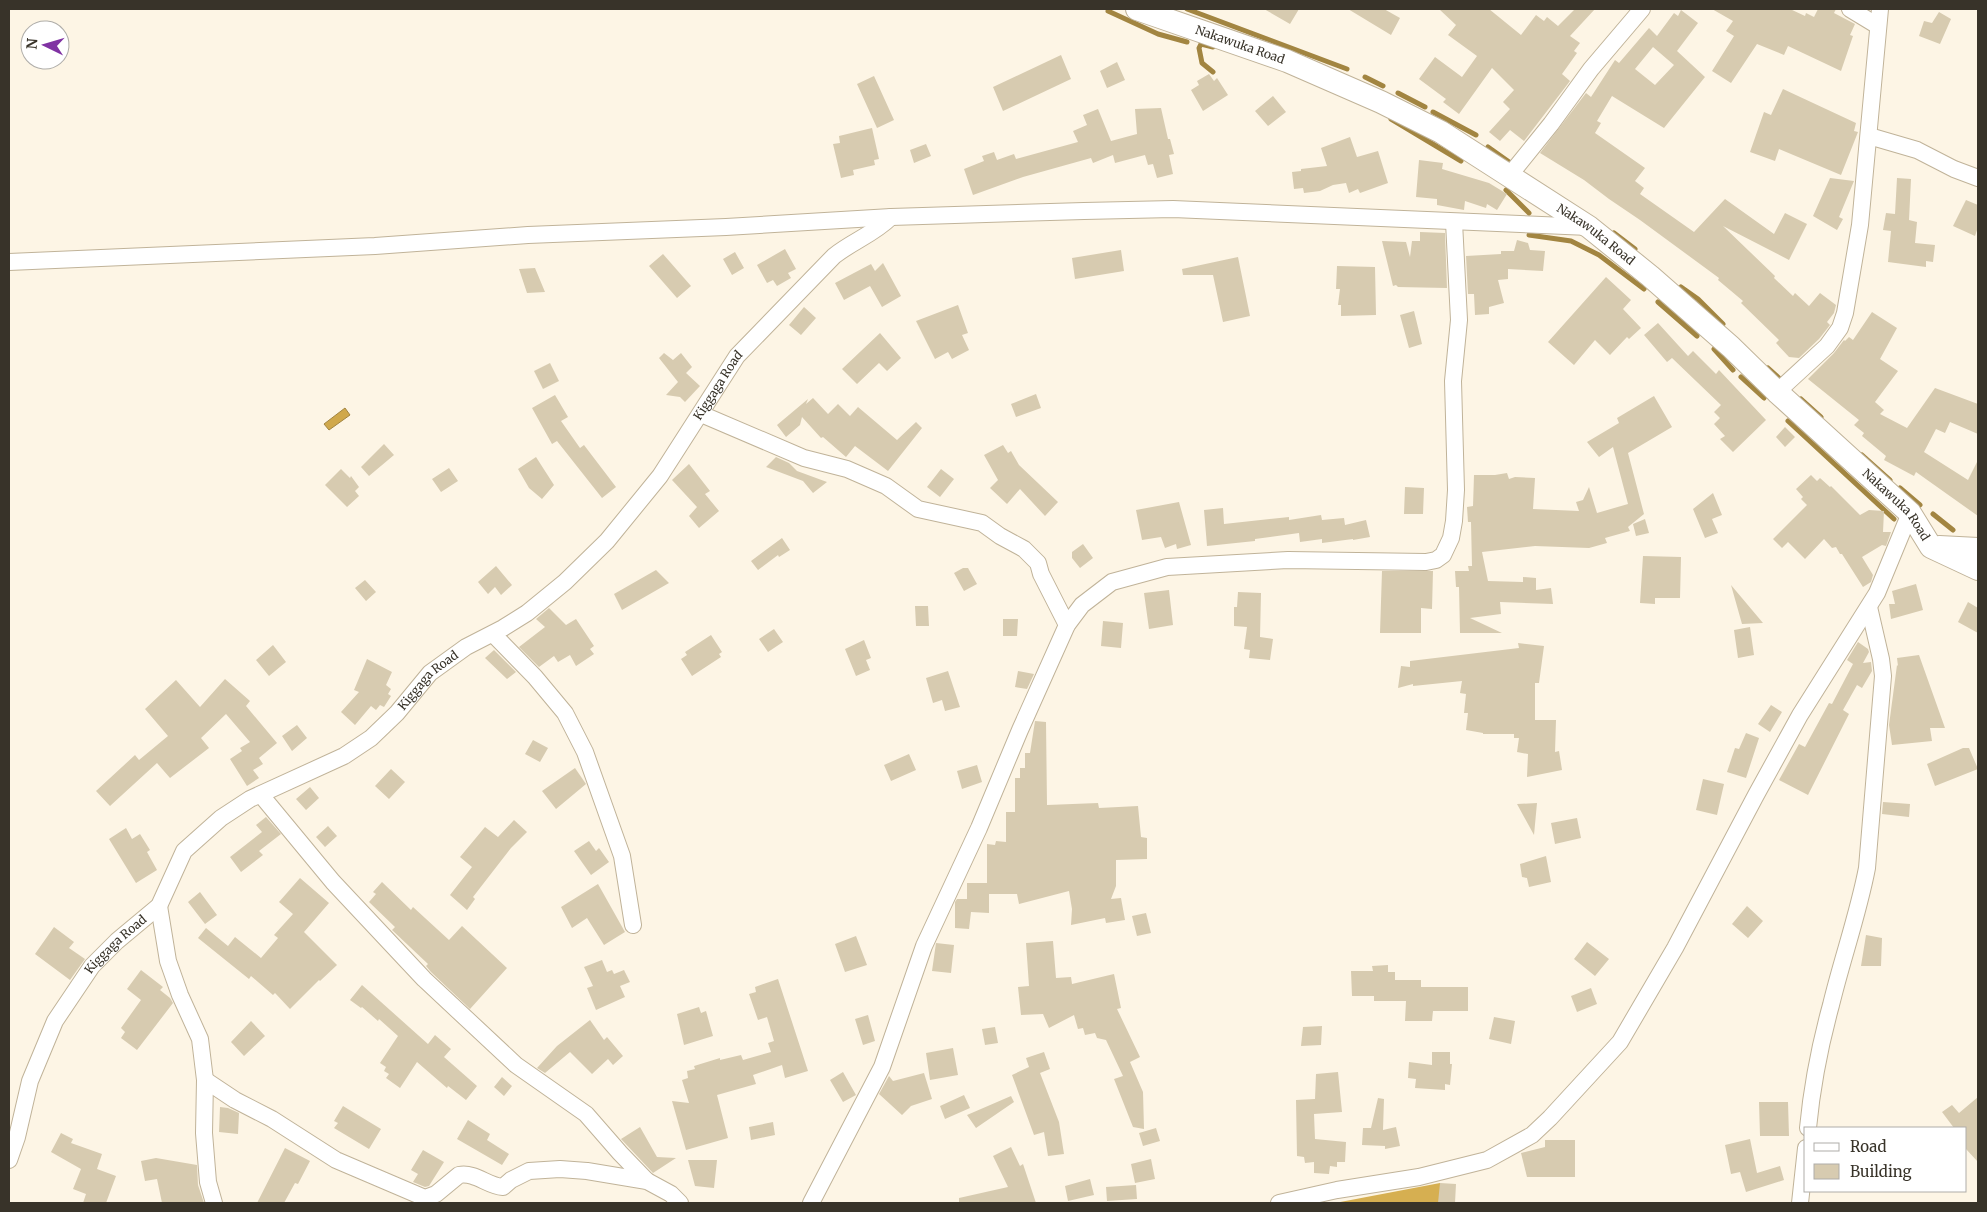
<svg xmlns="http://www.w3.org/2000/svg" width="1987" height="1212" font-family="Merriweather,serif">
<rect width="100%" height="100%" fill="#fdf5e5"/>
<path fill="#d6af51" d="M1440,1183L1445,1203H1335Z"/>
<path fill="#d0a84b" stroke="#a28541" d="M345,408L350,415L329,430L324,424Z"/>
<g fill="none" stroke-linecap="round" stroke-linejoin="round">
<path stroke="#a28541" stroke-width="5" d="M1187,9L1347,69
M1108,11L1158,34L1187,42
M1213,72L1202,63L1199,48L1201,44L1213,47
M1365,77L1383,86
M1398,93L1425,107
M1433,112L1476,135
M1391,119L1461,161
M1488,147L1512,164
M1506,190L1529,213
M1614,233L1635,249
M1529,235L1571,241L1599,255L1644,289
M1681,287L1698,299L1723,324
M1658,302L1697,336
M1714,349L1733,370
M1768,368L1779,378
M1741,377L1764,398
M1801,399L1821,417
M1788,421L1894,519
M1862,455L1890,480
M1900,488L1920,505
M1933,514L1953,530"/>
</g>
<path fill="#d7cbb0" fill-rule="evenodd" d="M1264,9H1299L1290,24Z
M1348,9H1384L1400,18L1391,35Z
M1439,9H1489L1521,35L1536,15L1544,21L1547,17L1558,26L1575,9H1595L1570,36L1580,43L1574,51L1577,53L1562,74L1570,81L1524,141L1510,130L1500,141L1489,132L1510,109L1503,102L1514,90L1492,68L1459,114L1443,102L1446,99L1419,79L1435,57L1462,77L1477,56L1448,35L1456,25Z
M1712,9H1790L1805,16L1806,13L1814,17L1818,9H1836L1834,13L1855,24L1850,35L1853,36L1841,71L1788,46L1784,55L1757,44L1731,83L1712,71L1734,36L1726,31L1733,21Z
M1681,10L1698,23L1677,51L1705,77L1664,128L1612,96L1597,121L1601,123L1595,133L1645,168L1635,181L1644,188L1640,194L1694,232L1725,199L1774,234L1785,213L1807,224L1789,260L1723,226L1775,276L1774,278L1793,296L1795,293L1809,306L1820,293L1836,305L1834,313L1827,322L1830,325L1819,339L1799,358L1789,357L1776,343L1779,340L1741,303L1743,301L1718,280L1719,278L1640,220L1609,199L1584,180L1540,153L1586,93L1591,97L1615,60L1619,63L1649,28L1657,36L1674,13L1678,16ZM1653,47L1674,65L1655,85L1635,69Z
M1939,12L1951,19L1940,44L1919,36L1924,21L1932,23Z
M1061,55L1071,79L1003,111L993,87Z
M1117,62L1125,80L1107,88L1100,71Z
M1209,74L1214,81L1217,78L1228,95L1203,111L1191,90L1199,85L1197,81Z
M874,76L894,120L877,128L857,84Z
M1783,89L1856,123L1854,131L1858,132L1841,175L1779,149L1775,161L1750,152L1764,112L1771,115Z
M1273,96L1286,112L1268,126L1255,111Z
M1161,108L1168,139H1170L1174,154L1169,155L1173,174L1157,178L1153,164L1148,165L1145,155L1115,163L1113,155L1093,163L1091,158L1023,177L973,195L964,169L984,161L982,156L994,152L997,160L1014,154L1016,159L1078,142L1073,131L1087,125L1083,115L1098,109L1111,141L1137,134L1135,109Z
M872,128L879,159L874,160L875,165L853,170L854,175L841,178L833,144L840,143L839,136Z
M1350,137L1357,157L1378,151L1388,183L1360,193L1358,189L1349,193L1346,183L1333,185L1320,191L1304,193L1303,188L1294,189L1292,172L1301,171V169L1327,166L1321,148Z
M926,144L931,156L914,163L910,150Z
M1419,160L1443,163L1442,169L1489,183L1507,194L1497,210L1487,204L1486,208L1465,201L1464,210L1437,205V199L1416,197Z
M1830,178L1854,181L1839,217L1843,219L1837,230L1813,216Z
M1897,178L1911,179L1909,220L1917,222L1915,243L1935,245L1933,262L1926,261V267L1888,262L1891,231L1883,230L1886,213L1895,214Z
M1966,200L1978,205V227L1975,236L1953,226Z
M1420,232L1445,233L1447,288L1398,287L1396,285L1393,286L1382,241L1406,242L1410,257L1412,241H1420Z
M1517,240L1528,243L1530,250L1545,251L1543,271L1508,269V279L1498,280L1504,303L1489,307V314L1475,315L1474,294H1468L1466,256L1501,254V251H1514Z
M785,249L796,269L788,273L791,278L777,286L773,280L767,283L757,265Z
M1121,250L1124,271L1075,279L1072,258Z
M735,252L744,268L732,275L723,259Z
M663,254L691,286L677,298L649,266Z
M1238,257L1250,316L1223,322L1213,275H1183L1182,269Z
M883,263L901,296L882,307L870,286L844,300L835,283L871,264L875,271Z
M1337,266L1375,267L1376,315L1341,316V305H1338L1340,289H1336Z
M535,268L545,292L527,293L519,269Z
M1606,277L1631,300L1623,309L1641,328L1629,339L1627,337L1610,355L1595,340L1574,365L1548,342Z
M958,305L968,333L962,335L969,350L952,359L948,352L935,359L916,321Z
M804,307L816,318L801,335L789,325Z
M1414,311L1422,344L1409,348L1400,315Z
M1872,312L1897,328L1880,359L1898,371L1875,402L1884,410L1880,414L1907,428L1935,388L1978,404V434L1950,422L1945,433L1936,429L1924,452L1968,480L1978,460V516L1916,472L1914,476L1884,460L1886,456L1862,436L1864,433L1854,425L1859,420L1808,379L1834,353L1844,340L1845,341L1849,337L1853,340Z
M1658,323L1688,356L1693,351L1716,374L1719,370L1766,420L1733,452L1720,439L1725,436L1714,424L1720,418L1714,412L1721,405L1672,358L1667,362L1644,335Z
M880,333L901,358L887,371L879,363L857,384L842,369Z
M664,353L673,360L681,353L692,367L686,373L700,386L685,402L680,397L666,395L678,382L659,358Z
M550,363L559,381L543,389L534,371Z
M1036,394L1041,408L1016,417L1011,404Z
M555,395L568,417L561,421L580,448L584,445L616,487L602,498L557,441L552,444L532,408Z
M1654,396L1672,427L1628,453L1644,514L1628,527L1630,531L1605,538L1607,543L1589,548L1535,546L1482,552L1488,581L1523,582V577L1536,578V590L1551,588L1553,604L1500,602L1501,614L1470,618L1502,633H1460L1459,587H1456L1455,571H1469L1468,566H1472L1471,522H1468L1467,507L1473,506L1474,475H1495L1507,473L1509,479L1515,477L1535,478L1533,509L1579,511L1576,502L1583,500L1589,487L1597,513L1628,504L1613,447L1599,457L1587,442L1619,423L1617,418Z
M813,398L828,414L838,404L850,416L858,407L897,440L916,422L922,428L888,471L855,446L846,457L823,437L821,438L802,417L800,425L786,437L777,425L808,399L806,404Z
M1785,427L1795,437L1785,447L1776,437Z
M384,444L394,455L369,476L361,467Z
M1003,445L1008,453L1011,451L1019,465L1058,502L1045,516L1020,489L1007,504L990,488L998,480L984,455Z
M536,457L554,485L542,499L529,488L518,469Z
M776,457L789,463L797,471L827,482L813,493L803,481L766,467Z
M689,464L710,491L705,494L719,511L699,528L689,516L697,507L672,480Z
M449,468L458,481L441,492L432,479Z
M341,469L350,478L351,476L359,487L355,491L359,496L347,507L325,485Z
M941,469L954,479L940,497L927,487Z
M1811,475L1817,481L1820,478L1830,487L1831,486L1860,515L1869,510L1884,511L1883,532H1891L1886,546L1882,545L1862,557L1873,575L1871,582L1863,587L1842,554H1840L1836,547L1832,548L1824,539L1805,559L1788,542L1782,548L1773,539L1807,505L1801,499L1803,497L1796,489Z
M1405,487L1424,488L1423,514H1404Z
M1713,493L1722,515L1712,519L1718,533L1705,538L1693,509Z
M1179,502L1191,545L1177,549L1176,544L1165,548L1161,537L1142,540L1136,510Z
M1223,508L1224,524L1289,517V520L1321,515L1322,520L1344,518L1345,525L1366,520L1370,537L1353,540V539L1322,543V539L1300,542L1299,533L1255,539V541L1207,546L1204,510Z
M1645,519L1649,533L1636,536L1633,524Z
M782,538L790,550L779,557L778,555L758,570L751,561Z
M1083,544L1093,558L1080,568L1072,558V552Z
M1643,556L1681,557L1680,598H1655V604L1640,603Z
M496,566L512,585L501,595L495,587L488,594L478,582Z
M963,568H968L977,584L964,591L954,573Z
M656,570L669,583L622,610L614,594Z
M1382,571H1433L1432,609L1421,608V633H1380Z
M365,580L376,592L366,601L355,588Z
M1916,584L1923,610L1891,619L1889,604H1895L1892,591Z
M1731,585L1763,623L1742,624Z
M1169,590L1173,625L1149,629L1144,593Z
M1238,592L1261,593L1260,637L1273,639L1270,660L1249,658L1250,650L1244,649L1247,627L1234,626V607H1237Z
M1968,602L1978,608V633L1958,622Z
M915,606H928L929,626H916Z
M549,608L566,625L576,619L594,646L590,649L594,654L576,666L570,655L558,662L554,656L539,667L519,647L545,627L536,619Z
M1003,619H1018L1017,636H1003Z
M1103,621L1123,623L1121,648L1101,646Z
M1750,627L1754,655L1738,658L1734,630Z
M774,629L783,642L768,652L759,639Z
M711,635L722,652L719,654L721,657L692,676L681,659L687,655L685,652Z
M864,640L871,658L866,660L870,670L856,676L845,649Z
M1858,642L1868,649L1869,652L1863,663L1871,662L1872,671L1862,688L1857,685L1843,710L1849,714L1808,795L1779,780L1799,744L1805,747L1829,703L1832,704L1853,664L1847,660Z
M1518,643L1544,646L1539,683H1535V720H1556L1555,752L1559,751L1562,770L1527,777L1528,754L1517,752L1519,738H1514V734H1483V733L1466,730L1468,713H1464L1466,694L1460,693L1462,681L1413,686V684L1398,688L1401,666L1410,667V661L1519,648Z
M273,645L286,662L269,676L256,660Z
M494,650L516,672L507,679L485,658Z
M1919,655L1945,728H1930L1932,741L1892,745L1889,725L1897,665L1898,666L1897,658Z
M367,659L392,672L386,685L391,689L388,694L391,696L384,707L380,705L376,710L371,706L355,725L341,712L359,692L354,690Z
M948,671L960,707L945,711L942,700L933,703L926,678Z
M1018,671L1034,674L1027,689L1015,687Z
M225,679L250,701L246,706L277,743L259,758L263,764L253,770L259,778L247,786L230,759L242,751L240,748L250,742L226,714L201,738L209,748L170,778L157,763L110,806L96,791L135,755L139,760L168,736L145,709L176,680L200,707Z
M1771,705L1782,712L1770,732L1758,724Z
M1035,721L1046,722L1047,805L1098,803L1099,808L1138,806L1141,837L1147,838V859L1116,860V886L1111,899L1121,898L1125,920L1106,923L1105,918L1071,925L1072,909L1069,891L1019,904L1017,894H989V913L971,912L969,929L955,928V902L957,899H967V883H987V844L995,845L996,841L1006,842V812H1015V778H1020V768H1025V753H1030Z
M297,725L307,738L292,751L282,736Z
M1746,733L1759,738L1746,778L1727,772L1735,748L1739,749Z
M533,740L548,748L540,762L525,754Z
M1963,748H1969L1978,769L1935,786L1927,764Z
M909,754L916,770L891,781L884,765Z
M977,765L982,782L962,789L957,771Z
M575,768L586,784L556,809L542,791Z
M391,769L405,782L389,799L375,786Z
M1703,779L1724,784L1717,815L1696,810Z
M310,787L319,798L306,810L296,799Z
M1883,802L1910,804L1909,817L1882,814Z
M1537,803L1534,835L1517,804Z
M266,817L281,834L259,851L263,855L241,872L230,857L262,832L256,825Z
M1577,818L1581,838L1555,844L1551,823Z
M514,820L527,832L511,848L473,897L475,899L467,910L450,895L472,867L460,857L485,827L498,837Z
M328,826L337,836L325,847L316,837Z
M126,828L132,839L140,834L150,850L147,852L157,870L136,883L109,839Z
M589,841L596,851L599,848L609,862L591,875L574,851Z
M1546,856L1551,882L1529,887L1527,878L1522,877L1520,864Z
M300,878L329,903L304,932L337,965L320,981L319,980L290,1009L275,993L273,995L251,976L249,979L198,938L206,928L228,946L235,937L261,958L278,938L274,935L293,914L279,902Z
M382,882L411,910L413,907L449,940L462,926L507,968L470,1009L431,972L426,966L428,964L392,930L395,927L369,902L376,894L373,892Z
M598,884L625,932L604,945L587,918L572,928L561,907Z
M200,892L217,915L205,924L188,902Z
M1747,906L1763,921L1748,938L1732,924Z
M1146,913L1151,933L1137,936L1132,916Z
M54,927L74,942L69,948L85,959L70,980L35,954Z
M1866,935L1882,938L1881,966H1861Z
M856,936L867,965L845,972L835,944Z
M1053,941L1056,978L1071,977L1072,984L1114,974L1121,1008L1117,1009L1140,1057L1130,1062L1143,1092L1144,1129L1133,1127L1114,1079L1123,1076L1106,1040L1097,1038L1095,1033L1085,1035L1083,1028L1078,1029L1074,1015L1049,1028L1043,1014L1021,1015L1018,987L1029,986L1026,943Z
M1587,942L1609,959L1595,976L1574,959Z
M936,943L954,945L951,973L932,971Z
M602,960L607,972L612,970L614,974L624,970L630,982L620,986L625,997L596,1010L587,988L593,986L584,967Z
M1388,965V972H1395V980H1421V987H1468V1011H1433L1432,1021H1405L1406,1001H1374V996H1352L1351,971H1373L1372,966Z
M141,970L163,987L160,990L170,998L173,1003L137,1050L121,1038L125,1032L121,1028L141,1000L127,989Z
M778,979L808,1071L785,1078L782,1065L753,1075L756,1084L717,1095L728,1138L686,1150L672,1101L689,1103L682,1080L688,1078L687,1071L695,1069L694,1066L720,1058V1060L741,1055L743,1060L771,1052L768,1043L774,1041L767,1017L758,1020L749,994L756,992L755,987Z
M362,985L428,1044L435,1035L451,1049L444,1057L477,1086L466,1100L448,1086L447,1088L417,1062L400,1088L386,1078L389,1074L384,1071L386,1067L380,1063L398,1036L379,1019L378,1021L362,1007L361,1008L350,1000Z
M1591,988L1597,1004L1577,1012L1571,996Z
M699,1007L701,1013L706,1011L713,1036L684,1045L677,1014Z
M868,1015L875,1041L863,1045L855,1019Z
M1494,1017L1515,1021L1511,1044L1489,1039Z
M590,1020L604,1040L607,1037L623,1056L613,1065L608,1059L592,1074L570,1052L545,1073L537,1068L557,1046Z
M251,1021L265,1036L244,1056L231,1042Z
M1322,1026L1321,1045L1301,1046L1303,1027Z
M995,1027L998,1043L985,1045L982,1029Z
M953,1048L958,1075L930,1080L926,1053Z
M1044,1052L1050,1069L1040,1073L1059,1122L1064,1154L1048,1156L1044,1132L1034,1135L1012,1075L1029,1067L1026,1058Z
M1432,1052H1450V1064H1452L1450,1085L1445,1084V1090L1415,1088L1416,1079L1408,1078L1409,1062L1432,1065Z
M843,1072L856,1095L843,1102L830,1080Z
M1338,1072L1342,1112L1314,1114L1315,1139L1346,1142L1345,1162H1337V1167L1330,1166L1329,1174L1314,1173V1162L1305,1163L1304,1157L1297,1156L1296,1100L1315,1099L1316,1074Z
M924,1073L932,1099L911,1106L902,1115L879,1094L889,1076L893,1081Z
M502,1077L512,1086L504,1096L494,1087Z
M964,1095L970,1108L945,1119L940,1106Z
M1011,1096L1014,1102L976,1128L967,1115Z
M1978,1097V1162L1966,1149V1128H1954L1942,1112L1952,1105L1959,1113Z
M1378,1098L1384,1099L1383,1130L1396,1127L1400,1146L1385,1149V1146L1362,1145L1363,1128H1371Z
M1759,1102H1788L1789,1136H1760Z
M343,1106L381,1129L369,1149L334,1128L338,1123L334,1121Z
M220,1107L228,1108L239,1113L238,1134L219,1132Z
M468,1120L490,1134L487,1140L509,1154L502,1165L457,1139Z
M773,1122L775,1135L751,1140L749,1127Z
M640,1127L657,1157L676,1158L653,1173L621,1139Z
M1156,1128L1160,1141L1143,1146L1139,1133Z
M61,1133L73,1139L71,1143L102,1154L97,1169L116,1176L106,1203H83L86,1194L73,1189L81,1169L51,1152Z
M1750,1139L1757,1173L1780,1166L1784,1180L1746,1192L1740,1172L1731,1174L1725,1145Z
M1545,1140H1575V1177H1527L1521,1153L1545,1147Z
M1011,1147L1020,1166L1023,1164L1036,1203H959V1198L1008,1187L993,1156Z
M285,1148L310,1161L298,1184L295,1183L284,1203H257Z
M423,1150L444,1162L429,1186L425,1187L413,1182L418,1174L411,1170Z
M156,1158L197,1165L198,1185L204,1203H162L157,1179L145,1181L141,1161Z
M1151,1159L1155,1179L1135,1183L1131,1164Z
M688,1160H717L714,1188L695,1186Z
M1090,1179L1094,1195L1068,1201L1065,1186Z
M1440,1183L1456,1184L1455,1203H1438Z
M1136,1185L1137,1199L1107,1201L1106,1187Z"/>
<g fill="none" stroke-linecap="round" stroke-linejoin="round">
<defs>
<g id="street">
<path d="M1850,9L1878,26"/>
<path d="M1869,136L1917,150L1954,169L1978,178"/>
<path d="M1509,176L1551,124L1591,69L1642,9"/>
<path d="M9,262L375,246L528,235L726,227L891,217L1084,211L1173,209L1589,227"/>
<path d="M1777,392L1827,346L1840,328L1845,313L1860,225L1880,9"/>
<path d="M701,414L804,458L847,469L886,486L918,509L982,523L1000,536L1024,549L1038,563L1041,574L1067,625"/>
<path d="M493,634L535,677L565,713L585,752L622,856L633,925"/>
<path d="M261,795L333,882L424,979L516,1065L586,1114L620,1153L647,1181"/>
<path d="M159,906L168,961L180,995L200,1039L205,1080L204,1133L208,1182L214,1203"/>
<path d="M205,1080L235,1100L272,1119L336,1160L425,1198L436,1194L459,1175C476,1172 487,1186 503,1187L511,1180L529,1171L560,1169L587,1171L647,1181L671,1194L680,1203"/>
<path d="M1808,1128C1812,1086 1820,1045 1831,1005C1842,959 1858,915 1867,868L1883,676L1881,659L1869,607"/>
<path id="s1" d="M9,1160L17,1137L30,1081L55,1021L92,966L117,941L159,906L184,851L221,818L250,799L344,756L371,738L397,713L430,673L466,647L503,628L527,613L565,582L607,541L660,476L737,356L834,256C853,241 874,234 891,217"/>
<path d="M811,1203L882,1067L924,946L979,828L1020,730L1067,625L1082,605L1112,582L1167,567L1288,560L1426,562L1436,560L1443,555L1451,538L1454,521L1456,490L1453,381L1459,320L1454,222"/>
<path d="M1279,1203L1337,1190L1419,1177L1487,1160L1532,1135L1550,1118L1620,1042L1675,948L1756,795L1800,715L1877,593L1910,513"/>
<path d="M1800,1203L1806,1148"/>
</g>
<g id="secondary">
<path id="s2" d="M1137,9L1287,61L1381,102L1441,132L1589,227L1650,276L1731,347L1777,392L1910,513L1931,547L1978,569"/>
<path d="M1939,547L1978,549"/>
</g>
</defs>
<use href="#street" stroke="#c0b399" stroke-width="18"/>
<use href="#secondary" stroke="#c0b399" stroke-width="24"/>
<use href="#street" stroke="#fff" stroke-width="16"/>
<use href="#secondary" stroke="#fff" stroke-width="22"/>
</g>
<g text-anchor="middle" stroke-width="4" stroke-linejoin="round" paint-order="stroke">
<g font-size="12" fill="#383329" stroke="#fff">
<text dy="4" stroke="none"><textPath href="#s2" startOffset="109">Nakawuka Road</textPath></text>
<text dy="4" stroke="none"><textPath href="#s2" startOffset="514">Nakawuka Road</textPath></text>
<text dy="4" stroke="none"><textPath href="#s1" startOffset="1085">Kiggaga Road</textPath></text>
<text dy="4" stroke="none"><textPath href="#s2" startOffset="919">Nakawuka Road</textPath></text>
<text dy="4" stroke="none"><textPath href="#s1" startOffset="665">Kiggaga Road</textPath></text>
<text dy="4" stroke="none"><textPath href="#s1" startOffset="245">Kiggaga Road</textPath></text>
</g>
</g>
<rect width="1987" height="1212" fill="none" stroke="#383329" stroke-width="20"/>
<rect x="1804" y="1127" width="162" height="65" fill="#ffffff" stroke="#afada9"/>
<rect x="1814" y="1143" width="25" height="8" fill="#ffffff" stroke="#afada9"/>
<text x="1850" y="1152" font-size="15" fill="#383329">Road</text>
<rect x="1814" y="1164" width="25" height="15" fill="#d7cbb0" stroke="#afada9"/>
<text x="1850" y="1177" font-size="15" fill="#383329">Building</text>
<g transform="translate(45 45) rotate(275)"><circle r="24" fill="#ffffff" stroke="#afada9"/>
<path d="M0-4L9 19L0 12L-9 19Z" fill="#8032a3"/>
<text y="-8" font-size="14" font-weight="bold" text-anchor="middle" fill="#383329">N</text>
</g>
</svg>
